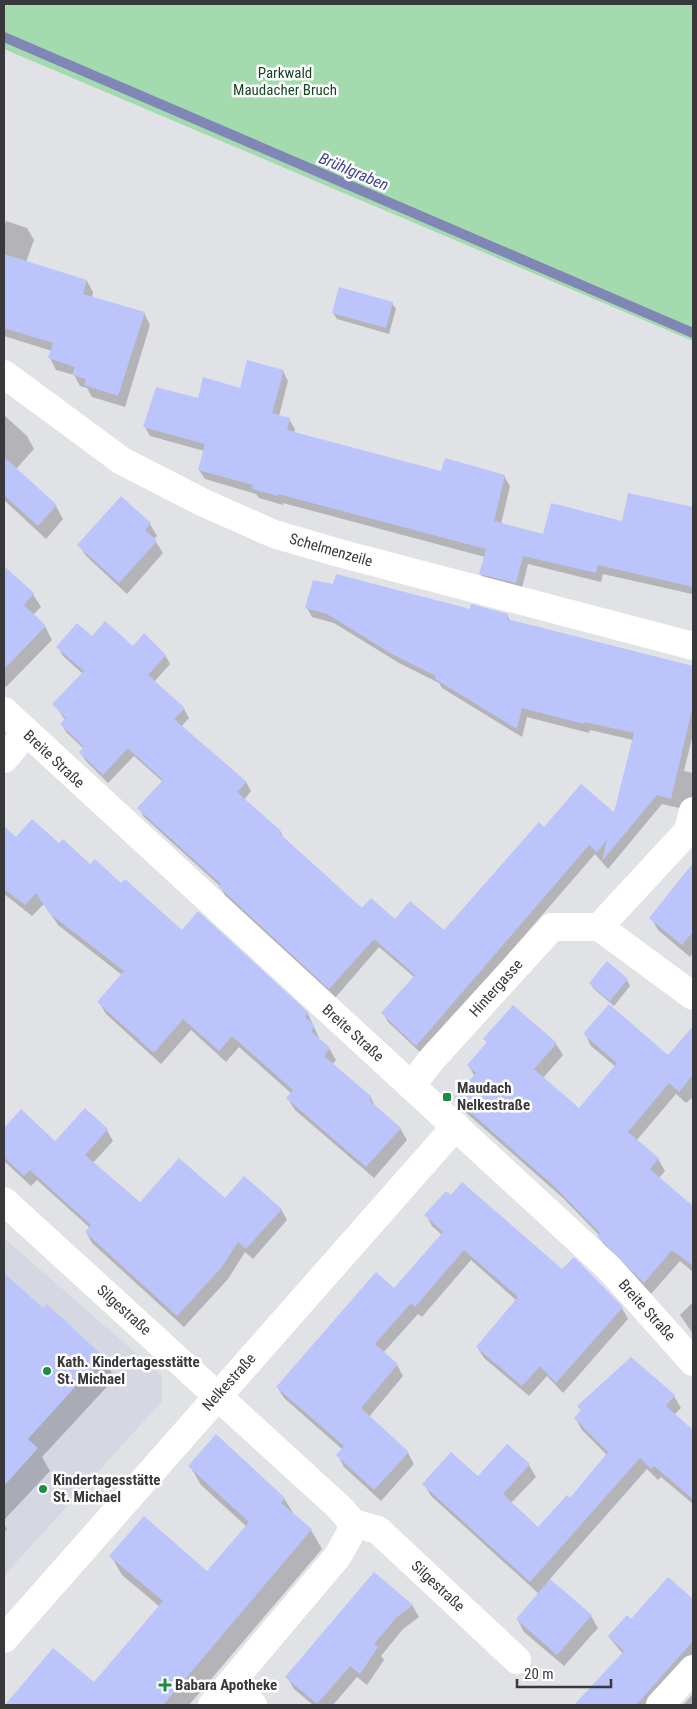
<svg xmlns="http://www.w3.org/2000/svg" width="697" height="1709" font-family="'Roboto Condensed',sans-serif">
<rect width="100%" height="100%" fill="#e1e2e6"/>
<path fill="#d5d8e3" d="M4,1238L162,1376V1401L4,1576Z"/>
<path fill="#a3daae" d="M4,4H693V341L4,49Z"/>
<path fill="#0003" d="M6,221L27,228L34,240L26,262L87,281L93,292L92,298L144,313L150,325L125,407L92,397L87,388L80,386L74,375L56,370L50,358L52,351L4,336V226Z
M392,303L396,309L389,334L337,319L333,313Z
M283,371L288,381L279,416L289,419L295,429L294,433L442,473L504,476L510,486L501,524L544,536L623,523L629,495L693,509L692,594L603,574L601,582L528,564L521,592L486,583L481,574L485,557L283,503V505L259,498L256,494L205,479L199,470L204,451L150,436L145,427L198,399L241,389Z
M4,415L27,436L34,449L16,469L56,506L63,519L46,539L4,500Z
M121,498L150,524L157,536L154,539L163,553L127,594L86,556L79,545Z
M4,567L33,594L41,607L33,615L45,626L52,640L6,687L4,685Z
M307,608L471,611L507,615L511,622L693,667V734L684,771L693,773V805L687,810L662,804L608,869L595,854L422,1054L388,1022L383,1013L414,977L379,947L335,998L225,896L221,887L144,817L139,808L163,782L134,756L108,783L86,761L80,752L84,749L67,733L61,724L65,720L54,704L83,674L63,656L58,647L92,638L165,655L170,664L154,682L184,709L189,718L181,727L246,782L251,791L244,800L280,831L285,841L362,910L395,921L444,932L544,828L615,814L633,740L590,730L589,733L527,717L522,737L442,688L439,683L399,663L334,623L312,617Z
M4,827L16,839L59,845L122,885L182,931L308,1014L320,1040L329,1048L336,1060L332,1065L371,1098L376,1108L400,1128L407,1140L374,1178L295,1110L288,1099L292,1094L239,1047L226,1062L191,1030L161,1064L106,1014L99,1002L122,975L58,925L44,904L32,916L4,894Z
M693,865V952L690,957L658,930L651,918Z
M627,980L630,986L614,1006L594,989L590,983Z
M585,1034L668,1057L681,1042L693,1051V1097L686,1103L676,1094L636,1141L658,1159L665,1171L659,1178L693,1208V1272L680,1261L651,1294L605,1248L599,1235L563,1198L463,1110L456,1098L475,1077L469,1066L487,1044L485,1039L556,1044L563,1055L543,1078L579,1110L616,1067L591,1046Z
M21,1111L55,1142L107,1130L113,1141L93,1163L140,1203L225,1200L281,1209L287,1220L253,1259L245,1252L228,1279L184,1327L92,1243L86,1232L90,1228L37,1180L31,1186L4,1161V1129Z
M426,1215L562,1271L622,1308L628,1319L563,1393L547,1376L529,1396L484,1358L477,1347L516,1300L471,1260L422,1317L418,1314L383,1353L397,1365L403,1376L369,1417L408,1453L414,1464L381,1501L344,1467L338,1455L343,1450L284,1398L277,1387L394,1290L442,1235L432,1226Z
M8,1278L43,1310L47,1306L102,1357L115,1378L42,1457L50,1471L4,1520V1283Z
M693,1302V1334L680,1315Z
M674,1396L681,1408L674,1415L687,1426L693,1437V1504L661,1477L658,1480L647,1469L549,1580L591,1616L598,1628L564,1666L524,1632L517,1619L539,1594L431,1496L424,1484L478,1478L529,1465L536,1477L511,1503L538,1528L570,1500L607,1455L582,1430L575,1418L582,1412L578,1406Z
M190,1466L284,1498L295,1516L311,1530L322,1549L189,1705H8L94,1684L160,1607L122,1575L111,1556L207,1573L247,1527L201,1485Z
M4,1524L7,1529L4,1532Z
M669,1579L693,1601V1667L656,1705H576L623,1654L609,1637L632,1621Z
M412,1605L419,1617L403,1629L381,1656L384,1660L367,1685L357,1677L333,1705H313L294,1689L287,1677Z
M693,1694V1705H683Z"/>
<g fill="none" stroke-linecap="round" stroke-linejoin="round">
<path stroke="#8087b6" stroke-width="10" d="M4,37L693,333"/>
</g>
<path fill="#bbc5fb" d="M4,254L87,280L83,294L145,312L118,396L84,385L86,379L72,375L75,367L48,358L53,343L4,328Z
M339,287L393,302L386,328L332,313Z
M247,360L284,370L272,413L290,418L287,430L441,471L445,458L505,475L494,521L543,534L551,503L622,521L628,493L693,507V587L598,565L596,573L523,556L516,583L479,574L486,549L278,494V496L252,489L253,485L198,470L205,444L143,427L156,387L198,398L203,377L240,388Z
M4,457L57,505L38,526L4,495Z
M121,496L151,523L145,530L157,541L119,583L77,545Z
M4,566L34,593L24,605L46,626L4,669Z
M336,574L470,609L471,604L508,614L507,619L693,666V705L671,799L657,795L602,861L607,840L597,852L589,845L416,1046L381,1013L415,975L374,939L329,989L219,887L221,884L137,808L163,780L128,748L103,775L79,752L84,747L60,724L66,718L52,704L84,671L56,647L77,623L92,636L105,621L133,646L144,633L166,655L148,675L185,708L174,719L247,782L237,792L281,831L279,833L362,908L371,898L395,919L410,901L444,930L539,822L544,827L581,784L614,812L634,733L585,722L584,724L522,708L517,729L435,679L436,676L392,654L327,614L305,608L313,580L333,584Z
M32,819L59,843L63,839L90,864L95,859L121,883L125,879L182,930L198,911L309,1013L305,1017L315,1026L311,1031L330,1048L324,1056L372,1097L369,1100L401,1128L366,1167L286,1098L293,1090L232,1036L219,1051L183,1019L154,1053L97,1002L124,971L49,913L36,893L25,905L4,889V826L16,837Z
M693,863V932L682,945L649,918Z
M607,961L628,979L610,1001L589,983Z
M609,1004L668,1055L693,1026V1075L679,1092L669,1083L628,1132L659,1158L650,1169L693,1206V1266L672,1250L644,1283L597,1236L600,1233L555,1187L454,1098L476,1073L467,1065L487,1042L483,1039L513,1005L557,1043L534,1069L579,1108L617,1063L583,1034Z
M85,1108L108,1129L85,1155L140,1202L179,1158L225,1198L244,1176L282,1209L246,1249L238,1242L222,1267L177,1316L85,1232L91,1225L30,1170L24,1176L4,1157V1128L21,1109L55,1141Z
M462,1182L562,1269L574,1257L623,1307L556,1383L540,1366L522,1386L476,1347L518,1297L464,1250L415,1307L411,1303L375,1344L398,1364L361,1408L409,1452L374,1490L336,1455L344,1446L276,1387L376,1272L394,1288L443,1232L424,1215L446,1191L451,1195Z
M4,1273L43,1308L47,1304L103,1356L28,1439L38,1448L4,1486Z
M631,1357L675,1395L666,1406L693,1430V1499L654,1466L651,1469L640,1458L530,1582L422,1484L451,1452L478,1476L507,1444L530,1464L503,1494L538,1527L567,1495L570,1498L608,1452L574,1418L581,1410L577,1406Z
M216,1434L285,1498L281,1503L312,1529L163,1705H5L53,1648L94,1682L163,1601L109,1556L144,1516L207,1571L249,1522L188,1466Z
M374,1572L413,1605L397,1617L374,1644L378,1647L360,1674L350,1666L317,1704L285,1677Z
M668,1577L693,1599V1641L636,1705H574L624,1651L608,1636L627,1615L631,1619Z
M550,1579L592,1615L557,1655L516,1619Z"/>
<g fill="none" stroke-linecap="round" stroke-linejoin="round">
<path stroke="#fff" stroke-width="28" d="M4,374L122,461L204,503L274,534L339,553L693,646
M4,711L609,1268L693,1362
M4,759L26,733
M599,927L693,996
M411,1086L432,1059L552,927H599L688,831L693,811
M4,1201L340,1508L353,1523L349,1536L337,1557L212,1705
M353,1523L378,1530L517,1660
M4,1639L456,1126
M230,1684L253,1705
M660,1705L693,1669"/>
</g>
<g fill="#1b8d46" stroke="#fff" stroke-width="2">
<rect x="442" y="1092" width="10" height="10" rx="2.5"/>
<circle cx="47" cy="1371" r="5"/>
<circle cx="43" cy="1489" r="5"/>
<path d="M162.5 1677.5h5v5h5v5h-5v5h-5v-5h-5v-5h5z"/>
</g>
<g text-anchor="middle" stroke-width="5" stroke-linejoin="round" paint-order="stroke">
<g font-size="15" fill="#184626" stroke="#fff">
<text x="285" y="78">Parkwald<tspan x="285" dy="17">Maudacher Bruch</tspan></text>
</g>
<g font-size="15" fill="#39393b" stroke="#fff">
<text transform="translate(331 550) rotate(16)" y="5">Schelmenzeile</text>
<text transform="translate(54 759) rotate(43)" y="5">Breite Straße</text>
<text transform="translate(496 988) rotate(-48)" y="5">Hintergasse</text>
<text transform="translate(353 1033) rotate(42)" y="5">Breite Straße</text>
<text transform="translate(124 1310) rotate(42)" y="5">Silgestraße</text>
<text transform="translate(647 1310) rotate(48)" y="5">Breite Straße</text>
<text transform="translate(229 1382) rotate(-48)" y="5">Nelkestraße</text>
<text transform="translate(438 1586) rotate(43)" y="5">Silgestraße</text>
</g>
<g font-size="15" font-weight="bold" fill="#39393b" stroke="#fff" text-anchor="start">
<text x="457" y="1093">Maudach<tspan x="457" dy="17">Nelkestraße</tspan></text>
<text x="57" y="1367">Kath. Kindertagesstätte<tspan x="57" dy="17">St. Michael</tspan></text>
<text x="53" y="1485">Kindertagesstätte<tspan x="53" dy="17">St. Michael</tspan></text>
<text x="175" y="1690">Babara Apotheke</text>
</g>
<g font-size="16" font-style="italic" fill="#414794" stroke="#fff">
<text transform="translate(354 171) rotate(23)" y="6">Brühlgraben</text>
</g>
</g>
<rect width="697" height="1709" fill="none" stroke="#39393b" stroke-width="10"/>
<path d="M517 1679v8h94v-8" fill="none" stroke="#39393b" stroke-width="2.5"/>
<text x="524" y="1679" font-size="15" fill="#39393b" stroke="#ffffff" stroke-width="4" paint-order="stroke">20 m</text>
</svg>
